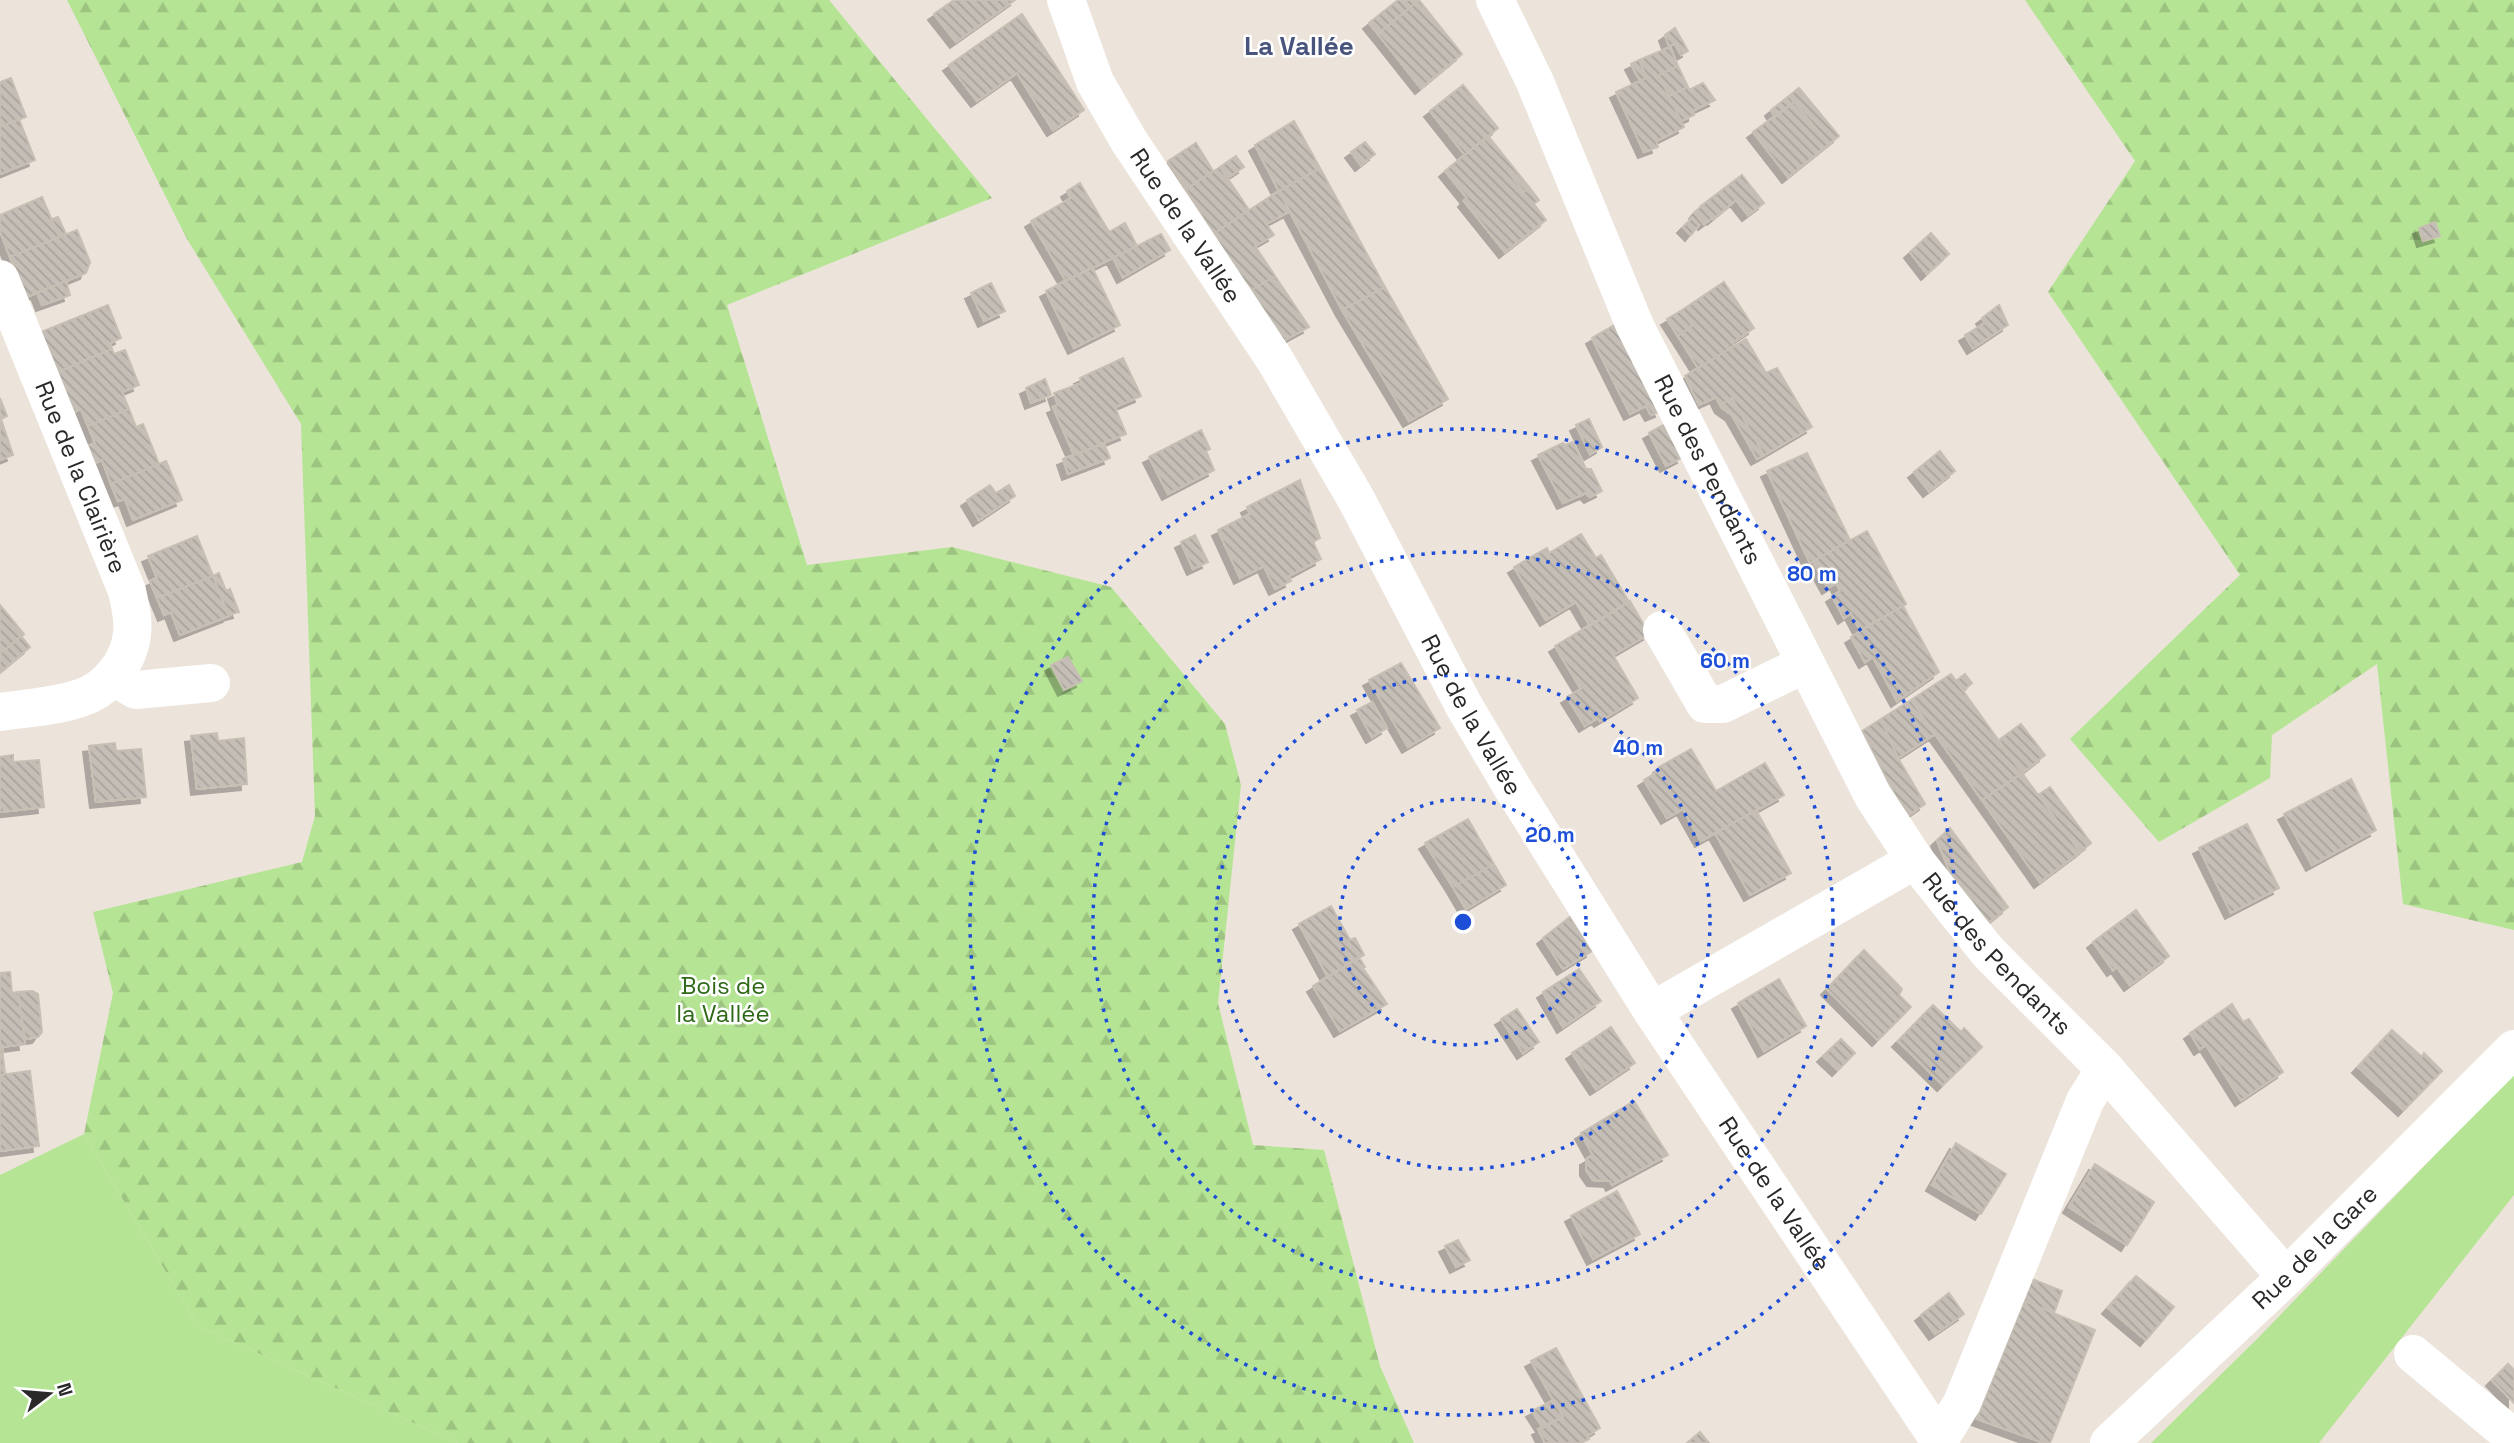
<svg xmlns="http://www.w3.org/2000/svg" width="2514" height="1443" font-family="'Space Grotesk',sans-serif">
<defs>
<pattern id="forest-firs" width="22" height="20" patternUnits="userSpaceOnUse" patternTransform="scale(1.75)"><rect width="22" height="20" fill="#b5e594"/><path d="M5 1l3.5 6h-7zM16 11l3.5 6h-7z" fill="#9cc480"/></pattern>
<pattern id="building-back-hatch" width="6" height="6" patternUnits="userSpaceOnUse" patternTransform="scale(1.75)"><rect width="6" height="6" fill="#c4beb6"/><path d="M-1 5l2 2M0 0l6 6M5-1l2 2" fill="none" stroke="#a8a39c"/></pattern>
<filter id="shadow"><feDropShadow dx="-6" dy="6" stdDeviation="0" flood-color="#0004"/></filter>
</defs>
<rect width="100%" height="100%" fill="#ece3da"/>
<path fill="#b5e594" d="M2514,1073V1195L2319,1443H2151L2258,1338Z
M84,1134L198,1326L458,1443H0V1175Z"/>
<path fill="url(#forest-firs)" d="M67,0H829L992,198L727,305L807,565L952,547L1111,587L1225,724L1241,785L1218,1003L1253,1145L1324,1150L1380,1366L1414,1443H458L198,1326L84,1134L113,993L93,912L302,862L315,816L301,424L187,239Z
M2025,0H2514V930L2403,904L2377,664L2272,735L2270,778L2159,842L2070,739L2240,575L2048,292L2135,161Z"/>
<path fill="url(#building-back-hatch)" stroke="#c7bfb4" stroke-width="2" filter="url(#shadow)" d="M954,0H1015L956,42L934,14Z
M1398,0H1419L1378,34L1369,23Z
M1419,0L1462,54L1421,88L1378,34Z
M1022,14L1084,110L1053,130L1017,73L977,101L949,65Z
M1675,28L1688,51L1681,55L1675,44L1669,46L1665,35Z
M1670,47L1678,66L1659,75L1684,127L1656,141L1658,147L1644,152L1616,92L1647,78L1639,60Z
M1639,60L1647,78L1640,81L1631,64Z
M1678,66L1688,87L1669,96L1659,75Z
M11,78L26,117L0,127V82Z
M1703,83L1715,100L1694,110V115L1681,121L1669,96L1688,87L1689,90Z
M1463,85L1498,128L1465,155L1430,111Z
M1799,88L1839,136L1829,144L1789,96Z
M1789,96L1794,102L1775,117L1771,110Z
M1794,102L1829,144L1788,177L1753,132Z
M19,119L35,160L0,174V127Z
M1294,121L1320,168L1279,191L1255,145Z
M1488,136L1529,187L1524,192L1483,140Z
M1483,140L1524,192L1529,187L1539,200L1534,204L1546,220L1505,252L1464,201L1467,198L1445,171Z
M1365,142L1375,154L1361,165L1351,152Z
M1196,143L1213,171L1186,189L1168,161Z
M1236,156L1244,167L1227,178L1220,167Z
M1220,167L1249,210L1213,234L1186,189Z
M1320,168L1385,287L1342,310L1279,191Z
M1742,175L1764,203L1748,215L1736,200L1713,219L1701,206Z
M1080,183L1109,232L1125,223L1137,246L1066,281L1031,221L1071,198L1067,191Z
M1279,191L1290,211L1266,224L1254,207Z
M42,197L59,237L10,257L0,231V215Z
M1701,206L1712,218L1704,224L1695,213Z
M1254,207L1274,235L1255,246L1275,276L1250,291L1213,234Z
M58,217L66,234L59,237L52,219Z
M1692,218L1699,225L1691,235L1683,227Z
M2435,222L2440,236L2423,241L2419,228Z
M77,230L90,262L86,273L27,297L10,257Z
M1931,233L1949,254L1927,274L1910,252Z
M1161,234L1170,250L1123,277L1113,258Z
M1092,267L1120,325L1074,348L1046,291Z
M1275,276L1309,327L1281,342L1250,291Z
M66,281L70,295L42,305L37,292Z
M1724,282L1754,328L1732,343L1734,346L1698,368L1678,336L1692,326L1682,310Z
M991,283L1005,311L984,321L971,293Z
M1385,287L1448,399L1409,421L1342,310Z
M108,305L121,338L110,343L112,349L58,372L41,332Z
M1999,305L2008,325L1973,348L1965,335L1985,323L1982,318Z
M1682,310L1692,326L1678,336L1667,319Z
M1618,323L1661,411L1651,415L1646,406L1630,414L1592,338Z
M1746,339L1766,373L1777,368L1812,427L1764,455L1732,398L1720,405L1716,397L1699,405L1685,376Z
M112,349L114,354L125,350L139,385L122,392L129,409L88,426L81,409L74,412L58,372Z
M1123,358L1141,396L1115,407L1126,434L1074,455L1053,407L1058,405L1054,393L1082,383L1080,378Z
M1045,379L1051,395L1031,403L1026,388Z
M0,398L7,416L1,419L13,455L0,460Z
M1732,398L1764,455L1757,459L1732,415L1721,407L1720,405Z
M129,409L136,427L143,424L159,464L111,484L102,460L95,463L88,446L95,443L88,426Z
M1589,419L1602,447L1590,454L1576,425Z
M1667,423L1683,457L1666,466L1649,433Z
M1201,430L1210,449L1206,451L1214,470L1168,494L1149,457Z
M1573,442L1586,469H1591L1602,491L1590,497L1586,493L1563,503L1538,455L1563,443L1565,445Z
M1104,444L1110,458L1089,466L1081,452Z
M1940,451L1955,471L1929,491L1914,472Z
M1081,452L1089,466L1068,474L1063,459Z
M1807,453L1850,540L1810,563L1767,471Z
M166,461L182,500L133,520L125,499L118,501L111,484Z
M1300,480L1320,538L1313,542L1321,559L1289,576L1291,581L1275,589L1264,566L1240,578L1218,530L1250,514L1247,507Z
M990,485L996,493L1009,485L1015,496L979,520L967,500Z
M1867,531L1906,604L1860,630L1851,613L1844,618L1832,596L1840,591L1836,583L1828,588L1813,561Z
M1581,534L1596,558L1601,555L1629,602L1590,626L1576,602L1546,620L1514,567L1547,548L1549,553Z
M1195,535L1208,562L1193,569L1181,542Z
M197,536L213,576L157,598L150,581L157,578L148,556Z
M219,573L226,591L230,589L239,612L228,615L213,576Z
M213,576L229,616L180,635L171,612L164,615L157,598Z
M1630,601L1649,634L1613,655L1638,698L1600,721L1598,718L1585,726L1567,697L1581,689L1555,646Z
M0,605L24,634L0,654Z
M1903,606L1939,672L1897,701L1873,657L1865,662L1851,637Z
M21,636L30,647L0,672V654Z
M1068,657L1082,681L1064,690L1051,665Z
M1401,663L1440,728L1408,747L1369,680Z
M1951,674L2022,773L1982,800L1911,700Z
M1965,674L1972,683L1963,691L1956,681Z
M1911,700L1935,734L1898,758L1881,719Z
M1372,702L1387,728L1372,737L1357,710Z
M1881,719L1898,758L1925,804L1909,815L1895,795L1862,731Z
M2021,724L2045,755L2022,773L1999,740Z
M217,733L218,741L244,738L247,784L197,789L191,736Z
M115,743L116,751L141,749L146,797L96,802L89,746Z
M1691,749L1716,791L1765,763L1784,795L1701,841L1683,809L1667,818L1644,780L1660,770L1659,767Z
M13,755V762L39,760L44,807L0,812V757Z
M2022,773L2080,852L2040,882L1982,800Z
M2351,779L2376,830L2312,865L2284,814Z
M2050,787L2091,843L2080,852L2038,795Z
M1756,810L1791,873L1750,895L1715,833Z
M1468,819L1494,864L1453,887L1425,843Z
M2247,824L2279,888L2231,913L2199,848Z
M1950,828L2008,907L1988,923L1949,870L1937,840Z
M1494,864L1506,885L1466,909L1453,887Z
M1331,906L1350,940L1355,938L1364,955L1328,977L1299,924Z
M2136,910L2169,956L2130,985L2117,967L2113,970L2093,942Z
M1570,917L1592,951L1563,969L1543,938Z
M1864,950L1902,989L1899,995L1911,1007L1878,1040L1827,989Z
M1359,957L1365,967L1363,968L1387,1004L1340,1031L1313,986Z
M1579,969L1601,1001L1563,1027L1543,992Z
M10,972L12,993L18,992L25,1044L2,1047L5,1074L0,1075V973Z
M1779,979L1806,1026L1764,1051L1738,1003Z
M32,991L38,994L42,1032L38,1037L25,1039L18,992Z
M2232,1004L2243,1022L2249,1019L2283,1072L2241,1100L2206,1045L2200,1049L2190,1033Z
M1933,1005L1961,1032L1964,1028L1982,1047L1943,1085L1898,1041Z
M1517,1009L1539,1042L1523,1053L1501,1019Z
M1611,1027L1635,1063L1596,1089L1572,1053Z
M2392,1030L2422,1057L2424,1053L2442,1071L2404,1110L2358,1067Z
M1841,1039L1855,1053L1838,1070L1823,1056Z
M30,1071L39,1146L0,1151V1075Z
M1634,1101L1668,1155L1612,1185L1610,1181L1593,1180L1586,1170V1159L1593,1155L1581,1133Z
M1956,1143L2006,1174L1981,1214L1932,1185Z
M2095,1164L2154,1202L2127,1245L2069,1207Z
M1617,1191L1640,1234L1593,1259L1571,1216Z
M1458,1240L1470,1260L1456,1267L1445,1246Z
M2136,1276L2174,1307L2146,1340L2108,1308Z
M2032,1279L2062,1291L2054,1313L2024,1301Z
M1949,1293L1964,1314L1935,1334L1921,1315Z
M2024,1301L2095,1330L2050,1443H2044L1977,1419Z
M1556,1348L1600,1428L1587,1436L1589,1439L1581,1443H1545L1538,1429L1563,1417L1531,1361Z
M2508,1364L2514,1370V1403L2492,1380Z
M1554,1400L1563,1417L1543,1428L1532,1411Z
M1700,1432L1709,1443H1687Z"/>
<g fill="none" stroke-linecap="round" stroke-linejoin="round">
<g stroke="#fff" stroke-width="38">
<path id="s1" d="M1066,0L1095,82L1129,141L1275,360L1356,499L1464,706L1512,787L1652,1011L1941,1443"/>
<path id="s2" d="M1495,0L1535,82L1635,326L1873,796L1915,860L1988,952L2105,1069L2286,1277"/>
<path id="s3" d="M0,279L127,591C130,605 134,620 132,634C129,662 107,690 80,698C55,707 26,708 0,712"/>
<path d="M1662,630L1705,704H1723L1805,664"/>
<path d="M113,677L136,690L211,683"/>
<path d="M1652,1011L1915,860"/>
<path d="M2413,1354L2514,1438"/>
<path d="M1939,1440L1962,1403L2085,1101L2105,1069"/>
<path id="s4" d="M2109,1443L2286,1277L2514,1049"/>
</g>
</g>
<g fill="none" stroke="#1d4ed8" stroke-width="3.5" stroke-dasharray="3.5 7">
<circle cx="1463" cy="922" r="123"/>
<circle cx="1463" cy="922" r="247"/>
<circle cx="1463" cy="922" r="370"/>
<circle cx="1463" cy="922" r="493"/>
</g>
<g text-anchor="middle" stroke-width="5" stroke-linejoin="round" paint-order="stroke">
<g font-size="24" fill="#292929" stroke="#fff">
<text dy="8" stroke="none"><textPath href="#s1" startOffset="257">Rue de la Vallée</textPath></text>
<text dy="8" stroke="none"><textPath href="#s2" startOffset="516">Rue des Pendants</textPath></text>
<text dy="8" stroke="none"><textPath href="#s3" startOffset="214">Rue de la Clairière</textPath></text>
<text dy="8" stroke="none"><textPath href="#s1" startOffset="824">Rue de la Vallée</textPath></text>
<text dy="8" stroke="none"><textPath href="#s2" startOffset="1083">Rue des Pendants</textPath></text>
<text dy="8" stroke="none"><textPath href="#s1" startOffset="1391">Rue de la Vallée</textPath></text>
<text dy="8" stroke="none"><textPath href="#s4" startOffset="284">Rue de la Gare</textPath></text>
</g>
<g font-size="24" fill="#2d6917" stroke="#fff">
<text x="723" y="994">Bois de<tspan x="723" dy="28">la Vallée</tspan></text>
</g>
<g font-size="26" font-weight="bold" fill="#48547b" stroke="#fff">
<text x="1299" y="55">La Vallée</text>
</g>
</g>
<circle cx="1463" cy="922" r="10" fill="#1d4ed8" stroke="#fff" stroke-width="3.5"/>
<g font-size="21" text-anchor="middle" font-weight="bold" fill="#1d4ed8" stroke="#fff" stroke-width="5" stroke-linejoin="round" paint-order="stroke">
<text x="1812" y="581">80 m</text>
<text x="1725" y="668">60 m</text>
<text x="1638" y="755">40 m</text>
<text x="1550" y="842">20 m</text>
</g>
<g transform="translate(49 1394) rotate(74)" stroke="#ffffff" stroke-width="5" paint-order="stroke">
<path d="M0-5L12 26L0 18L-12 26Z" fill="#292929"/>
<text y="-10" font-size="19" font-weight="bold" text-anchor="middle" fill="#292929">N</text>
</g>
</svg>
